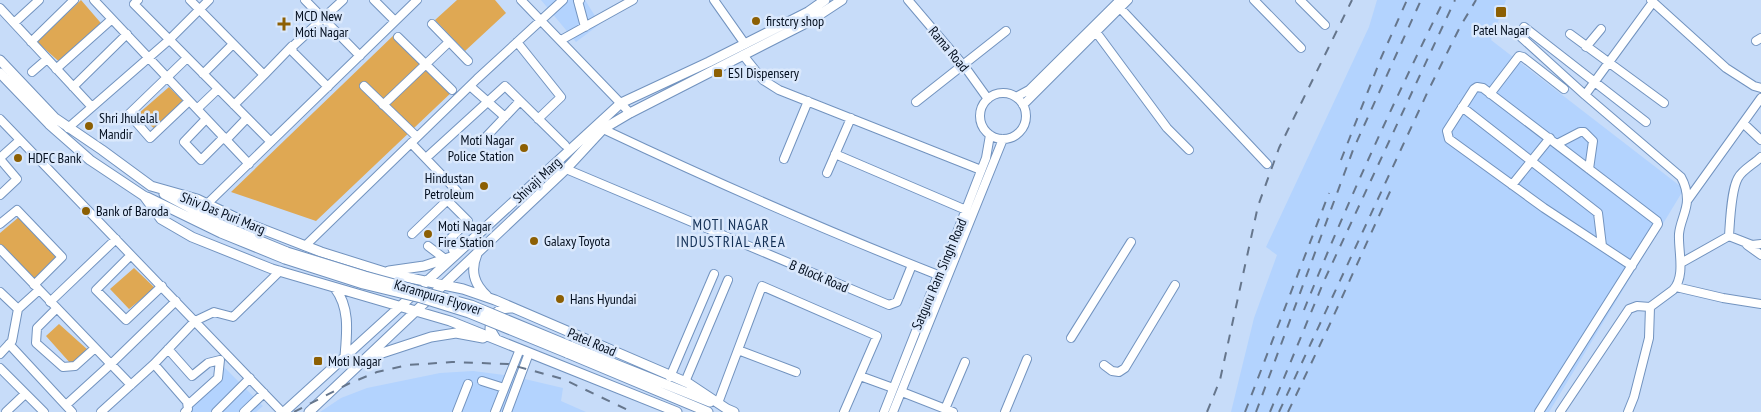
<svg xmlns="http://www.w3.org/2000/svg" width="1761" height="412" font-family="'PT Sans Narrow',sans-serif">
<rect width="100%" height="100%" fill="#c7dcf9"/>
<path fill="#b3d3fe" d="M541,0H585L600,24L576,42Z
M1377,0H1506L1491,40L1684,189L1549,412H1231L1254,318L1277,255L1266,247L1369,27Z
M222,365L263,406L256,412H188L219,383Z
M473,371L512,376L563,388L561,401L586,412H320L341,398L367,388L440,373Z"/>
<path fill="#dfa853" d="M81,0L106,29L64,66L37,42Z
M457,0H495L506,13L465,51L435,20Z
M396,33L454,90L316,221L231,192Z
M169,87L188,106L159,133L138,114Z
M19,217L60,257L38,282L0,244V233Z
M134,268L155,288L129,309L110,289Z
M59,324L88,350L71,364L46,336Z"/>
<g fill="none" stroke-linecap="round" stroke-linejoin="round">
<defs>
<path id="minor" d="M94,0L249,164
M138,0L134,4L271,142
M190,0L264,75L234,105
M305,0L360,56
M374,0L395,21
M521,0L630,113
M580,0L578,1L585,27
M714,0L745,44
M908,0L965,67L988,99
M1254,0L1301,48
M1300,0L1325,25
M1653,2L1726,68L1754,86L1761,88
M0,8L92,107
M1120,8L1267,164
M14,23L39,0
M432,24L468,61
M1524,27L1646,122
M1096,32L1167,128L1189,150
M1570,34L1664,103
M398,37L452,90
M1521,37L1585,95
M561,40L633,0
M1756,41L1761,38
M31,42L74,0
M517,42L561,97L538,119
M1586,47L1601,29
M743,55L763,80L779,90L981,170
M187,58L129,114L150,138L189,101
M56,69L112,19
M32,72L47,59
M203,74L233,44
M264,75L292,46
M364,86L417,137
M470,86L505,117
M73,87L127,34
M328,87L293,52L292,47L343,0
M980 116a23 23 0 1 1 46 0a23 23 0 1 1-46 0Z
M1490,94L1519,56L1523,57L1564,89
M1016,97L1029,90L1120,0
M916,102L1006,31
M383,105L449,42
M1023,105L1128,0
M1462,107L1598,213L1602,246
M197,109L218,89
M0,119L282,412
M206,119L184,142L201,160L224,137
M1743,123L1761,140
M68,128L169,40L209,0
M603,129C713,181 824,230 938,275
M484,139L520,101
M226,140L247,118
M411,143L457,191L412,234
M1557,144L1580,132H1584L1593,141L1589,169
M835,154L966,210
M0,158L20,140
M426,158L505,86L565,145
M0,159L17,179L0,195
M784,159L808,101
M566,169L889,305L897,302L912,265
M827,173L851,118
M1512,185L1550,138
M447,200L468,221L449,240L455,255
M1687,201L1761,98
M207,204L417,0
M0,224L17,210L62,257L34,285
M1729,236C1730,222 1731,190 1738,178C1742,170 1754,164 1761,157
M1747,245L1761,255
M305,246L477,79L563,0
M428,246L445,259
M0,249L131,385
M131,255L96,290L126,320L162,286
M1681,263L1729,236L1752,245L1761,244
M1676,287L1723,298L1761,304
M0,292L18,309L12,341L0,354
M50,302L116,239
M57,308L37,328L36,343L63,367L75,366L95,348
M18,309L39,290
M1071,338L1131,242
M9,344L72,412
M168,349L192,376L208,363L220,360L218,378L188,405
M738,350L796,372
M154,364L187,402L188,409L185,412
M1104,365L1112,371L1119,372L1125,368L1175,285
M0,368L44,412
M860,376L893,388
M670,377L714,274
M482,381L504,388
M685,382L728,280
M902,392L953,412
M718,403L762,286L877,336L844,412
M66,405L111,364L176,301
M945,409L965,362
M6,412L25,394
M101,412L154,364L195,321L214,312L233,317L280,271
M216,412L250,378
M244,412L264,393
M457,412L468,384
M495,412L520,349
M507,412L529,353
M884,412L938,275L942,271L986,158L990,135
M893,412L1003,139
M1005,412L1027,359
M1539,412L1658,224L1657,221L1483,88L1477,87L1474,89L1447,131L1449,139L1544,208L1632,266
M1560,412L1629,309L1637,306L1650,307L1673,290C1686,276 1678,251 1679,234C1680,222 1687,211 1687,200C1687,192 1685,184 1681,177L1585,95L1653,2L1651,0
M1628,412L1634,397L1649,338L1650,307"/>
<path id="major" d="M0,60L55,118L102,150L151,186L197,199L249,224L321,252L391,274L463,289L495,300L688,383L727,409L734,412
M0,73L49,124L90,160L144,196L161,219L192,237L272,269L450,321L677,412
M164,194L224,226L287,252
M147,197L221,233L285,259
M477,254C470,271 474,284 487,296
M389,271L424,266L451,257
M425,283L621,103L709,62L808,12L825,0
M335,288C350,308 347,332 345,356
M496,339L490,329L491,317L501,309L510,308
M570,346L710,402
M567,353L708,412
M370,357L431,337L456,333L483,338
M284,412L416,292
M309,412L566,169L603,129L630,113L810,21L842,0"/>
</defs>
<use href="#minor" stroke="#7293bf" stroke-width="10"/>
<use href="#major" stroke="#7293bf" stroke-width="11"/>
<use href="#minor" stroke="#fff" stroke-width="8"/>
<use href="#major" stroke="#fff" stroke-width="9"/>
<path stroke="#66768c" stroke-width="2" stroke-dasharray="9 9" stroke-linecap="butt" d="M1341,160L1381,58L1407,0
M1304,310C1346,205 1394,101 1444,0
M294,412L348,384L377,372L408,365L452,362L508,364L563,379L632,412
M1207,412L1220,380L1258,206L1279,148L1352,0
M1245,412L1329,193
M1256,412L1353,150L1421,0
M1270,412L1324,281L1455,0
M1279,412L1429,89L1460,27L1476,0
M1288,412L1329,326L1393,185"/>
<defs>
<path id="major-bridge" d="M287,252L365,276L471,305L570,346
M285,259L363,284L421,298L469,313L567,353"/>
</defs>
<use href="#major-bridge" stroke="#7293bf" stroke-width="11" stroke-linecap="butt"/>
<use href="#major-bridge" stroke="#fff" stroke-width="9"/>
</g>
<g fill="#8c5f03" stroke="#dae8fc" stroke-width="2">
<rect x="1495" y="6" width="12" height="12" rx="2.5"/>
<circle cx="756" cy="21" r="5"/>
<path d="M281.5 16.5h5v5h5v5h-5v5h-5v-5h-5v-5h5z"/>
<rect x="713" y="68" width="10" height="10" rx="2.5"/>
<circle cx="89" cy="126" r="5"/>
<circle cx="524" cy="148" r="5"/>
<circle cx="18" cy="158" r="5"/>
<circle cx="484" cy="186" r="5"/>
<circle cx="86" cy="211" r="5"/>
<circle cx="428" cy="234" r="5"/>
<circle cx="534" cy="241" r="5"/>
<circle cx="560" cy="299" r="5"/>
<rect x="313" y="356" width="10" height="10" rx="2.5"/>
</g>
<g text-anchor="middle" stroke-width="5" stroke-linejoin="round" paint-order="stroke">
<g font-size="14" fill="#030e1e" stroke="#dae8fc" text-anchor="start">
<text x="295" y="21">MCD New<tspan x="295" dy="16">Moti Nagar</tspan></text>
<text x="766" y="26">firstcry shop</text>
<text x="1501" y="35" text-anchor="middle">Patel Nagar</text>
<text x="728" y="78">ESI Dispensery</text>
<text x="99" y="123">Shri Jhulelal<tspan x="99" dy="16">Mandir</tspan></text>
<text x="514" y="145" text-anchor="end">Moti Nagar<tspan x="514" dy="16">Police Station</tspan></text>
<text x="28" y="163">HDFC Bank</text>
<text x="474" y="183" text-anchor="end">Hindustan<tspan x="474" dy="16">Petroleum</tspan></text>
<text x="96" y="216">Bank of Baroda</text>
<text x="438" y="231">Moti Nagar<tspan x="438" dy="16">Fire Station</tspan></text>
<text x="544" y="246">Galaxy Toyota</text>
<text x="570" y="304">Hans Hyundai</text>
<text x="328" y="366">Moti Nagar</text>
</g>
<g font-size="14" fill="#030e1e" stroke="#dae8fc">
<text transform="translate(949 49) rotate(50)" y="5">Rama Road</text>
<text transform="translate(537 180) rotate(-43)" y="5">Shivaji Marg</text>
<text transform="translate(223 213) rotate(22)" y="5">Shiv Das Puri Marg</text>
<text transform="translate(939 274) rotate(-67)" y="5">Satguru Ram Singh Road</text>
<text transform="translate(819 276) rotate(23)" y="5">B Block Road</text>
<text transform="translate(438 297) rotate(17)" y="5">Karampura Flyover</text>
<text transform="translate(592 342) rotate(23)" y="5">Patel Road</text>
</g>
<g font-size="15" letter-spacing="1" fill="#122f55" stroke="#dae8fc">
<text x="731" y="230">MOTI NAGAR<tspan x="731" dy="17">INDUSTRIAL AREA</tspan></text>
</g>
</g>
</svg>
